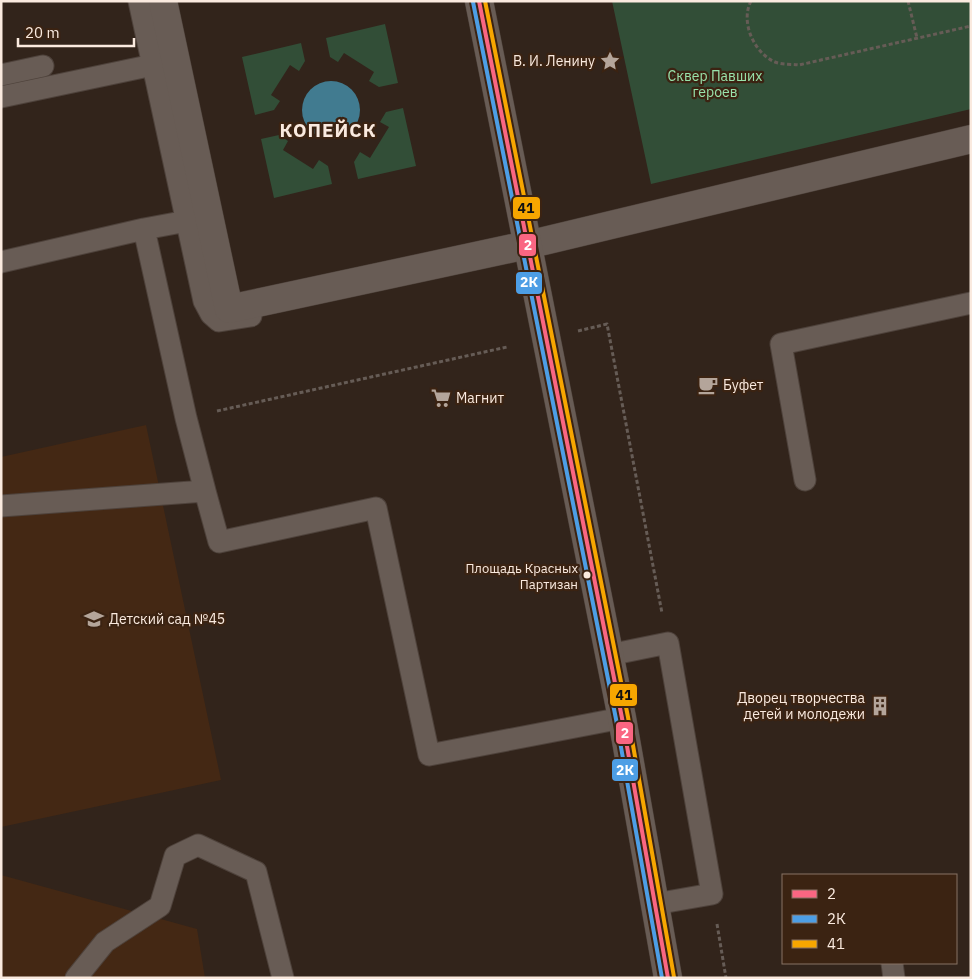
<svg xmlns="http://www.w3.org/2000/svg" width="972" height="979" font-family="'IBM Plex Sans',sans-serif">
<rect width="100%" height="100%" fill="#32241b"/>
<path fill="#442814" d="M146,425L221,780L1,827V457Z
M1,875L197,929L205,978H1Z"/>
<path fill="#324e37" d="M612,1H971V109L651,184Z
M385,24L398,83L379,87L369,81L374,72L344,53L338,62L330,57L326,38Z
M301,43L305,61L299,71L290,65L271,95L280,101L274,110L255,115L242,57Z
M403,108L416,166L358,179L354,162L360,152L370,158L389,127L380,122L386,112Z
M279,135L288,141L283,150L313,169L319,160L328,166L332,184L274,198L261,139Z"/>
<path fill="#417b90" d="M302 110a29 29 0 1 1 58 0a29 29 0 1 1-58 0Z"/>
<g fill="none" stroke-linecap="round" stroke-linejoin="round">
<defs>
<path id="service" d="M139,1L204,301L211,314L219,321L251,316
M1,75L43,66
M1,97L153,65
M187,221L144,229L186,418L205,491
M1,262L144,229
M805,480L781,344L971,303
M1,506L205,491L219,542L376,508L429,755L622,718
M609,655L668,643L712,894L655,904
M892,963L894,978
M76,978L105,942L160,906L175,856L198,845L256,872L283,978"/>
<path id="pedestrian" d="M163,1L229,309L527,245L971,139"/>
<path id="tertiary" d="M479,1L622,718L668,978"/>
</defs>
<use href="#service" stroke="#4e423b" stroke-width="23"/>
<use href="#pedestrian" stroke="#4e423b" stroke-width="29"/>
<use href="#tertiary" stroke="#4e423b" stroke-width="29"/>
<path stroke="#665c56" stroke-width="3" stroke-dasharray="4 2.5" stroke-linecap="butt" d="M751,1C740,22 754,53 775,62C782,65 792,64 799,65L971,26
M908,1L917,38
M578,331L607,324L662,613
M217,411L507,347
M717,924L726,978"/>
<use href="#service" stroke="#685c55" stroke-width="21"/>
<use href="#pedestrian" stroke="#685c55" stroke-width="28"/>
<use href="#tertiary" stroke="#685c55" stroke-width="28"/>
<defs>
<path id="bus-1" d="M479,1L622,718L668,978"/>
<path id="bus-2" d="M473,2L616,719L662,978"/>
<path id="bus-3" d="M485,1L628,717L674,977"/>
</defs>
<use href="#bus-1" stroke="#3b2312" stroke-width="8"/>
<use href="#bus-2" stroke="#3b2312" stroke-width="8"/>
<use href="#bus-3" stroke="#3b2312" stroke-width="8"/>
<use href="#bus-1" stroke="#fa6682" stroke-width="4"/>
<use href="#bus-2" stroke="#4d9ee5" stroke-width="4"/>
<use href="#bus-3" stroke="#f7a600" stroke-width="4"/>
</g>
<defs>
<symbol id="sight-bare" viewBox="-9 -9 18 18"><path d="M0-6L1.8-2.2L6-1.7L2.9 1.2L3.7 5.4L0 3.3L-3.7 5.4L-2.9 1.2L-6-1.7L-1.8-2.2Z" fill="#b4a59a" stroke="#3b2312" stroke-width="2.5" paint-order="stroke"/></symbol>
<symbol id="cafe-bare" viewBox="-9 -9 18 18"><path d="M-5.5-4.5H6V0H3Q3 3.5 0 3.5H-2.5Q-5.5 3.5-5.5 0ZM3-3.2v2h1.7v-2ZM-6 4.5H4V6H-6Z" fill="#b4a59a" stroke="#3b2312" stroke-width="2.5" paint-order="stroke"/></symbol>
<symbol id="supermarket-bare" viewBox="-9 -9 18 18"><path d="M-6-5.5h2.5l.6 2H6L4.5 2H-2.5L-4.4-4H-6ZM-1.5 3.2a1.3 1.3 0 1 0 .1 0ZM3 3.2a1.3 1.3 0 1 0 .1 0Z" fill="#b4a59a" stroke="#3b2312" stroke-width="2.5" paint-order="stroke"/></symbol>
<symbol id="school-bare" viewBox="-9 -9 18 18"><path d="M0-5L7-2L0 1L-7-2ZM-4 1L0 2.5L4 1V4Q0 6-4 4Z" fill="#b4a59a" stroke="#3b2312" stroke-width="2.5" paint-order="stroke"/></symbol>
<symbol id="building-bare" viewBox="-9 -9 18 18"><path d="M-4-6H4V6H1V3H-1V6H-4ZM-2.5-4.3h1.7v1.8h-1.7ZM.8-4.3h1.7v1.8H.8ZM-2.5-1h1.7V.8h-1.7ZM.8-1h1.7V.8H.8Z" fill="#b4a59a" stroke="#3b2312" stroke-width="2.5" paint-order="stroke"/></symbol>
</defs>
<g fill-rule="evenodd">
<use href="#sight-bare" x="596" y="47" width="28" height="28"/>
<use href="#cafe-bare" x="694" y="371" width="28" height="28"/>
<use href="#supermarket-bare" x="427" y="384" width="28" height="28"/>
<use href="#school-bare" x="80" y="605" width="28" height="28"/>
<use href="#building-bare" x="866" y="692" width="28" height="28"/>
</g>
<circle fill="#faeadf" stroke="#3b2312" stroke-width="2" cx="587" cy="575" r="4.5"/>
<g text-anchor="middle" stroke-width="4.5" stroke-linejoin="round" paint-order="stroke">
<g font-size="13" fill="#faeadf" stroke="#3b2312" text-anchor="end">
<text x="578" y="573">Площадь Красных<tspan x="578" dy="16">Партизан</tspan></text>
</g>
<g font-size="14" fill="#faeadf" stroke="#3b2312" text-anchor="start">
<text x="595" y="66" text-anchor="end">В. И. Ленину</text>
<text x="723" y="390">Буфет</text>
<text x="456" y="403">Магнит</text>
<text x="109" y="624">Детский сад №45</text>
<text x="865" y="703" text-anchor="end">Дворец творчества<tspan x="865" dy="16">детей и молодежи</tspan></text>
</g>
<g font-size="14" fill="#98e2ab" stroke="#3b2312">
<text x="715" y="81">Сквер Павших<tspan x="715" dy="16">героев</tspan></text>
</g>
<g font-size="19" font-weight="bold" letter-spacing="1" fill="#faeadf" stroke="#3b2312">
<text x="328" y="137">КОПЕЙСК</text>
</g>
</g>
<g stroke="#3b2312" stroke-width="2">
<rect x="512" y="196" width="29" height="24" rx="5" fill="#f7a600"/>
<rect x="518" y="233" width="19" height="24" rx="5" fill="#fa6682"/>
<rect x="515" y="271" width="28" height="24" rx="5" fill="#4d9ee5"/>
<rect x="609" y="683" width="29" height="24" rx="5" fill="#f7a600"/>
<rect x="615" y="721" width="19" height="24" rx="5" fill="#fa6682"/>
<rect x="611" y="758" width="28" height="24" rx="5" fill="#4d9ee5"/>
</g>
<g font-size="14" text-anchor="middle" font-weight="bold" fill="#fff">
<text x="528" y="250">2</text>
<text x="529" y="287">2К</text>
<text x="625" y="738">2</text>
<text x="625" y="775">2К</text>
</g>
<g font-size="14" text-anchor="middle" font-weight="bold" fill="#111">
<text x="526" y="213">41</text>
<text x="624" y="700">41</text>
</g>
<rect width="972" height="979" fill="none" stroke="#faeadf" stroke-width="5"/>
<rect x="782" y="874" width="175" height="90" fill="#3b2312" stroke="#877364"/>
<rect x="792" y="890" width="25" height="8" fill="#fa6682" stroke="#877364"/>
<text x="827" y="899" font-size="15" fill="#faeadf">2</text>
<rect x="792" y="915" width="25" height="8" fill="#4d9ee5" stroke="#877364"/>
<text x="827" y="924" font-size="15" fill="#faeadf">2К</text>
<rect x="792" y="940" width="25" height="8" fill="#f7a600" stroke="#877364"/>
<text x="827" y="949" font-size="15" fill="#faeadf">41</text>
<path d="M18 38v8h116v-8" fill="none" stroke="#faeadf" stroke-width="2.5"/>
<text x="25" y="38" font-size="15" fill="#faeadf" stroke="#3b2312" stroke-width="4" paint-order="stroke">20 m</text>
</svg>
